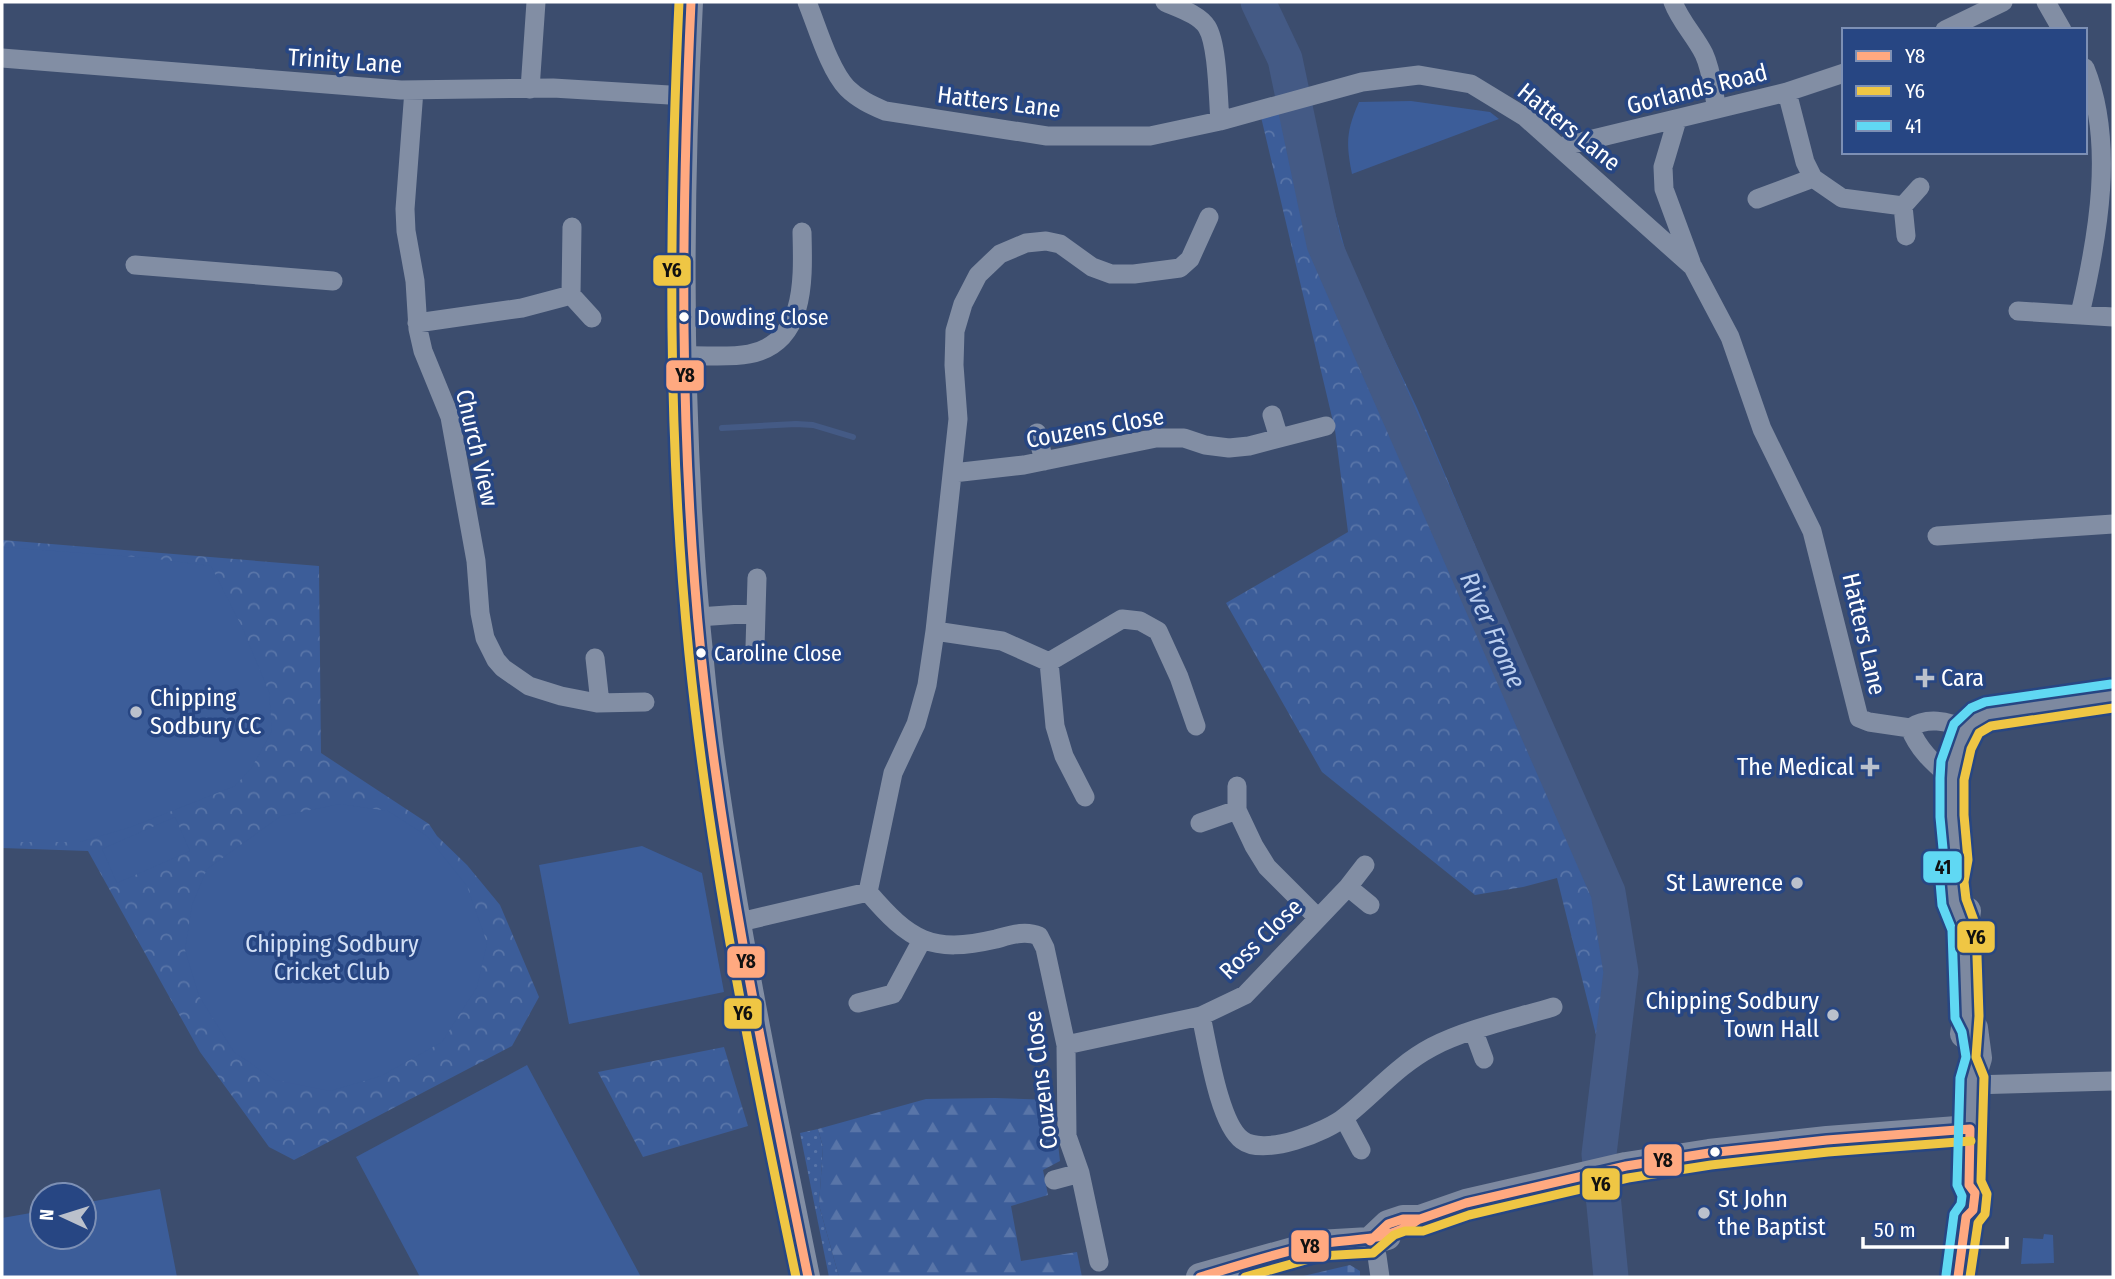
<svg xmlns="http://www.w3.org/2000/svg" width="2115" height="1279" font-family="'Fira Sans Condensed',sans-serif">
<defs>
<pattern id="grass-dots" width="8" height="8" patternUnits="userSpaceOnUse" patternTransform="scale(1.75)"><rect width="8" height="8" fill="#3c5d99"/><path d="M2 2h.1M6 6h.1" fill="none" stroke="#5975a8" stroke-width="1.8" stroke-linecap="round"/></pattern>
<pattern id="forest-firs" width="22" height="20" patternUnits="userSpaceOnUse" patternTransform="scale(1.75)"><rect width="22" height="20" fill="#3c5d99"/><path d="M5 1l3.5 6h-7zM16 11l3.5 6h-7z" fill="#5975a8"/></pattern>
<pattern id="cemetery-stones" width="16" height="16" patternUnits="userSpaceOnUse" patternTransform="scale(1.75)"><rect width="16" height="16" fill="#3c5d99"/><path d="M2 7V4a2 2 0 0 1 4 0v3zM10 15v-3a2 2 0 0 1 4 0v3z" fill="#5975a8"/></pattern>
<pattern id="park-crowns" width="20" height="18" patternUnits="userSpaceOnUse" patternTransform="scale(1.75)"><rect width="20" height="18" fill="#3c5d99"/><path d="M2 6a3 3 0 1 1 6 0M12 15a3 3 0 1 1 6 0" fill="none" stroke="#5975a8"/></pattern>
</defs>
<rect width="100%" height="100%" fill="#3c4d6e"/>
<path fill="url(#grass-dots)" d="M818,1129L823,1147L819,1205L839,1277H829L800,1133Z"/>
<path fill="url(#forest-firs)" d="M995,1098L1053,1100L1060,1161L1043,1170L1048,1195L1011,1206L1021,1261L1077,1252L1082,1277H839L819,1205L823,1147L818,1129L926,1099Z"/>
<path fill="url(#cemetery-stones)" d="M1350,1265L1360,1271V1277H1299Z"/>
<path fill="url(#park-crowns)" d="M1306,106L1349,264L1417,408L1618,884L1631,972L1623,1044L1598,1043L1557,878L1523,887L1475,895L1322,772L1226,603L1348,532L1335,430L1261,117Z
M2,540L319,566L321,753L429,824L437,836L467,865L500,905L539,997L512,1046L294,1160L269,1147L200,1052L88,851L2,848Z
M724,1047L748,1126L643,1157L598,1072Z"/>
<path fill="#3c5d99" d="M1411,101L1490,112L1499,119L1352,174C1346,144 1346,131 1359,102Z
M2,547L149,558L211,566L242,627L269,692L272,731L252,767L235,786L131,827L80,842H2Z
M340,804L388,811L427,836L467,886L487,943L477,987L442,1042L381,1076L330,1091L275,1080L234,1052L199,996L185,950L192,905L207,869L281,816Z
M175,817L190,851L117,883L102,849Z
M642,846L702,873L724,992L569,1024L539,865Z
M527,1065L641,1277H420L356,1157Z
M160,1189L177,1277H2V1218L42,1211V1237H84V1203Z
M2044,1234L2053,1235L2054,1263L2021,1264L2023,1238L2043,1239Z"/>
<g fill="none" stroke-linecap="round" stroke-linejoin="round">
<path stroke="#445a85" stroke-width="6" d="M722,428L796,424L813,425L853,437"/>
<path stroke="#445a85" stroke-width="35" d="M1258,2L1285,59L1324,244L1608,892L1621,972L1599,1154L1611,1277"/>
<path stroke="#828ea4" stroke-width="19" d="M807,2C817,26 829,69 847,88C858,99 871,105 885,111L1047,136H1150L1220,121L1362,82L1419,75L1471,84L1525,117L1693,267L1730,337L1762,429L1812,531L1859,718L1869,722L1910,728C1926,717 1948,720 1965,730
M1165,2C1178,8 1199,14 1207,27C1218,45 1218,99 1220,121
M1673,2C1680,21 1695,36 1704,54C1712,71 1713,91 1717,109
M2046,2L2062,30
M1945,30L2003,2
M2,58L401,90L553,88L686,96
M530,89L536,2
M414,90L405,209L406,231L415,281L418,329L423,351L450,417L476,561L480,613L485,638L496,660L503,668L529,686L561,696L597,703L645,702
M1787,92L1805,162L1813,178L1842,198L1903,206L1920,187
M1677,120L1663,167L1664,189L1691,262
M1560,147L1787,92L1844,73
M1757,199L1813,178
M1903,206L1906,236
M572,227L571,295L592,318
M135,265L333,281
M2018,311L2113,317
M2080,314C2098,237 2115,142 2085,68
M417,323L522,308L571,295
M684,356C705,355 728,358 749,354C807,343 803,277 802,232
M1272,415L1279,438
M1037,433L1044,461
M953,473L1024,465L1156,438H1184L1205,445L1229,448L1249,446L1326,426
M1937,536L2113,524
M698,617L756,613
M935,631L1002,641L1049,662L1122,619L1140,621L1158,631L1179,677L1196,726
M755,647L757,578
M595,658L600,703
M1049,662L1055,726L1064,756L1085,797
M1910,728C1918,750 1935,764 1952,779
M1237,786V810L1254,846L1267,867L1318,918
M1200,823L1237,810
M1348,887L1370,905
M740,922L868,892
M858,1003L893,994L922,940
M1201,1016C1208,1047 1219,1123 1242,1140C1264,1157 1327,1132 1346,1116C1376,1092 1398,1065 1432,1047C1466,1029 1517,1018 1553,1007
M1474,1032L1484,1059
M1066,1045L1201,1016L1245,995L1348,887L1365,865
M1971,1085L2113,1081
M1344,1118L1361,1150
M1054,1180L1080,1173
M1370,1241L1377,1256L1380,1277
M1099,1262L1080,1173L1067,1136L1066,1045L1045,948L1039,936C1025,930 1011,935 996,939C931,954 910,941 868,892L893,773L916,724L927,685L935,631L958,419L954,365L955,331L963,304L978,275L1000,254L1026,243L1046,241L1060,244L1092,267L1111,274H1134L1180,268L1190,259L1209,217"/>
<path stroke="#828ea4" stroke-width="24" d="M691,2C678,249 680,498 711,743C735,922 772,1100 808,1277"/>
<path stroke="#7d89a0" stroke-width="28" d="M1964,928C1957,913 1950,897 1952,881C1952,874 1955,866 1955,859C1957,818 1934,733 1987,714L2113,696
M1964,1034L1967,1016L1964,928L1967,911
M1370,1241L1388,1224L1403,1219H1420L1466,1203L1626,1166L1709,1153L1827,1140L1970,1129
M1200,1277L1318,1244L1370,1241L1387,1236
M1958,1277L1966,1217L1973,1210L1975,1193L1969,1185L1972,1078L1978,1058L1974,1028L1967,1016"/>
<defs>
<path id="bus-1" d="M691,2C681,219 679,437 701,654C723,864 766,1070 808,1277
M1370,1241L1388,1224L1403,1219H1420L1466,1203L1626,1166L1709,1153L1827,1140L1970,1129
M1200,1277C1238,1266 1276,1253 1315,1245C1354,1237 1385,1244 1419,1219
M1958,1277L1966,1217L1973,1210L1975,1193L1969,1185L1970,1129"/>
<path id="bus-2" d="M679,2C669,219 667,437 689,654C710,864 753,1071 796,1277
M1245,1277L1320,1256L1373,1253L1394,1235L1405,1231H1423L1469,1215L1628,1178L1711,1165L1828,1152L1971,1141
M1970,1277L1978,1223L1985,1214L1987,1194L1981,1181L1984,1077L1976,1057L1979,1016L1976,926L1966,899L1964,882L1968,860L1964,815V780L1971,749L1979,733L1991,726L2113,708"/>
<path id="bus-3" d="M1946,1275L1954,1214L1961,1204L1962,1196L1957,1185L1960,1078L1966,1057L1962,1032L1955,1018L1952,930L1942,905L1940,882L1944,859L1940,817V778L1941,761L1954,724L1971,708L1985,702L2111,684"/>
</defs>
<use href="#bus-1" stroke="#274683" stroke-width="14"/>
<use href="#bus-2" stroke="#274683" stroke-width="14"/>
<use href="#bus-3" stroke="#274683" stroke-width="14"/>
<use href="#bus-1" stroke="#ffa980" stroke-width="9"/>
<use href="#bus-2" stroke="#efc644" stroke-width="9"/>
<use href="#bus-3" stroke="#60d8f3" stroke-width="9"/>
</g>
<g fill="#fff" stroke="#274683" stroke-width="2.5">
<circle cx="684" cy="317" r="6"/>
<circle cx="701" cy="653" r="6"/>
<circle cx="1715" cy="1152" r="6"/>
</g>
<g fill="#bbc1cc" stroke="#274683" stroke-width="2.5">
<path d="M1921.5 667.5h7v7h7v7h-7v7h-7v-7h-7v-7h7z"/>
<circle cx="136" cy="712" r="7"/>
<path d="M1866.5 756.5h7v7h7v7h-7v7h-7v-7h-7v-7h7z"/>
<circle cx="1797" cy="883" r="7"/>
<circle cx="1833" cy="1015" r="7"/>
<circle cx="1704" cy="1213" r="7"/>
</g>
<g text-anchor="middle" stroke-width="7" stroke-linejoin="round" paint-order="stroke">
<g font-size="22" fill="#fff" stroke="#274683" text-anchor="start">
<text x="697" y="325">Dowding Close</text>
<text x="714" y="661">Caroline Close</text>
</g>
<g font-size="24" fill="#fff" stroke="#274683">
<text transform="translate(345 61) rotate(4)" y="8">Trinity Lane</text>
<text transform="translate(1697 89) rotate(-14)" y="8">Gorlands Road</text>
<text transform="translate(999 102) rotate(7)" y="8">Hatters Lane</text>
<text transform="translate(1569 127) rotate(39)" y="8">Hatters Lane</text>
<text transform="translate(1095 428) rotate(-10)" y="8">Couzens Close</text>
<text transform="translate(477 448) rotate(77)" y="8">Church View</text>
<text transform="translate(1864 634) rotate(77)" y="8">Hatters Lane</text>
<text transform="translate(1261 939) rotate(-44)" y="8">Ross Close</text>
<text transform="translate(1041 1080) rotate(-97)" y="8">Couzens Close</text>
</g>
<g font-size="24" fill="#fff" stroke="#274683" text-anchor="start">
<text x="1941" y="686">Cara</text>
<text x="150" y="706">Chipping<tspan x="150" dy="28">Sodbury CC</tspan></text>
<text x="1854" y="775" text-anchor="end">The Medical</text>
<text x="1783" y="891" text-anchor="end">St Lawrence</text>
<text x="1819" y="1009" text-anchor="end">Chipping Sodbury<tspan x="1819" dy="28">Town Hall</tspan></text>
<text x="1718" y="1207">St John<tspan x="1718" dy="28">the Baptist</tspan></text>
</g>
<g font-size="24" fill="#d3e0f6" stroke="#274683">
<text x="332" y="952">Chipping Sodbury<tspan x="332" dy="28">Cricket Club</tspan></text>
</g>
<g font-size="26" font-style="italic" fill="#bbceee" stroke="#274683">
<text transform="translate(1493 630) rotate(66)" y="9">River Frome</text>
</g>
</g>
<g stroke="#274683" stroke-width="2.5">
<rect x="652" y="254" width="40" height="33" rx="7" fill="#efc644"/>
<rect x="665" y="359" width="40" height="33" rx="7" fill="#ffa980"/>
<rect x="1922" y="850" width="41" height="34" rx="7" fill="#60d8f3"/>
<rect x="1956" y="920" width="40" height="34" rx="7" fill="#efc644"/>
<rect x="726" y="945" width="40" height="34" rx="7" fill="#ffa980"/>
<rect x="723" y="997" width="40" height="33" rx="7" fill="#efc644"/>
<rect x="1643" y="1143" width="40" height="34" rx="7" fill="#ffa980"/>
<rect x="1581" y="1167" width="40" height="34" rx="7" fill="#efc644"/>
<rect x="1290" y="1229" width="40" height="34" rx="7" fill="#ffa980"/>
</g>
<g font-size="19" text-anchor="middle" font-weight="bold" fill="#111">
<text x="672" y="277">Y6</text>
<text x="685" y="382">Y8</text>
<text x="1943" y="874">41</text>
<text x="1976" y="944">Y6</text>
<text x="746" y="968">Y8</text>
<text x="743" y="1020">Y6</text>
<text x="1663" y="1167">Y8</text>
<text x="1601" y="1191">Y6</text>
<text x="1310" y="1253">Y8</text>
</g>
<rect width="2115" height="1279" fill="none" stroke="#ffffff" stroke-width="7"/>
<rect x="1842" y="28" width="245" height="126" fill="#274683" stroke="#7d90b5" stroke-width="2"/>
<rect x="1856" y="51" width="35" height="10" fill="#ffa980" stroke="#7d90b5" stroke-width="2"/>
<text x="1905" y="63" font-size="21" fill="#ffffff">Y8</text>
<rect x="1856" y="86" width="35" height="10" fill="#efc644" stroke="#7d90b5" stroke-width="2"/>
<text x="1905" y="98" font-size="21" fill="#ffffff">Y6</text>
<rect x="1856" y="121" width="35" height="10" fill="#60d8f3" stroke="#7d90b5" stroke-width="2"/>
<text x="1905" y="133" font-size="21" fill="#ffffff">41</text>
<g transform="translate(63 1216) rotate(274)"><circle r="33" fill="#274683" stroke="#7d90b5" stroke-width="2"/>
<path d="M0-5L12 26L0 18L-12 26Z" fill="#bbc1cc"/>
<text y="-10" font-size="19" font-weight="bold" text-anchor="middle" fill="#ffffff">N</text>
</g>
<path d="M1863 1237v10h144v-10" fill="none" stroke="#ffffff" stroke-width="3.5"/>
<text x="1874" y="1237" font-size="21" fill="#ffffff" stroke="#274683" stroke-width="5" paint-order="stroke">50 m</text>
</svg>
